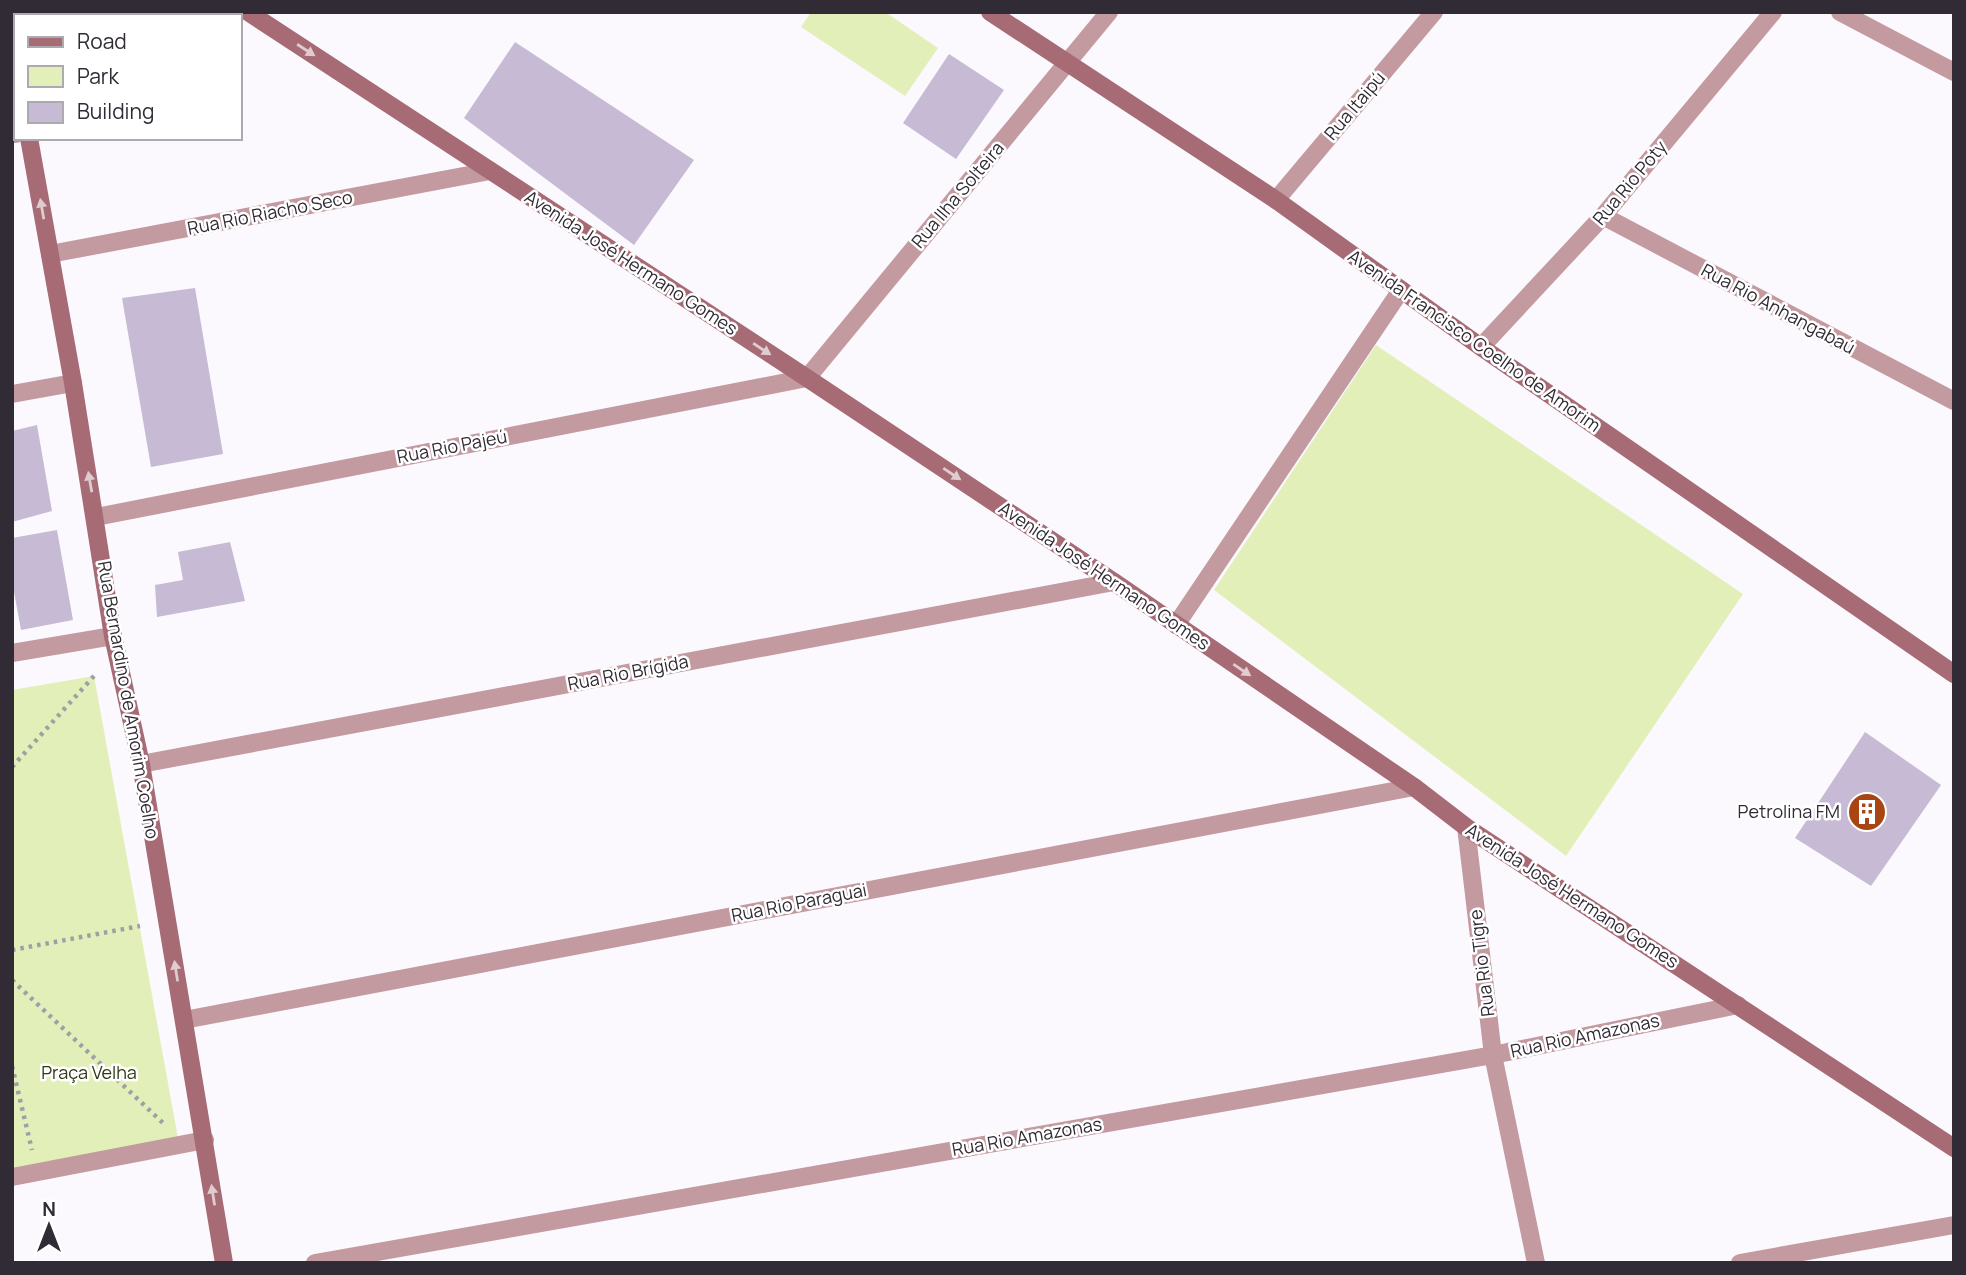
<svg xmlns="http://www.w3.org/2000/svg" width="1966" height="1275" font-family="Manrope,sans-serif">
<rect width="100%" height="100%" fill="#fbf9fe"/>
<path fill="#e2efb9" d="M811,12H885L938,48L905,96L801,27Z
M1376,345L1743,594L1566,856L1214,590Z
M94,676L178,1138L12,1168V690Z"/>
<path fill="#c7bad4" d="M515,42L694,160L634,245L464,118Z
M949,54L1004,90L956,159L903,123Z
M195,288L223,454L151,467L122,298Z
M37,425L52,511L12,522V431Z
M57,530L73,620L21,630L12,581V538Z
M230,542L245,601L157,617L155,585L183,580L178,552Z
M1865,732L1941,785L1871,886L1795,838Z"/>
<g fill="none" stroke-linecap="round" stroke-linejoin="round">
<path stroke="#a29ea6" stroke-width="4.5" stroke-dasharray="3.5 5" stroke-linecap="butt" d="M12,767L94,676
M12,950L140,926
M12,980L163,1123
M12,1066L32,1150"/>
<path stroke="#c39aa0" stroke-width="18" d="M1176,625L1401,290"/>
<path stroke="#c39aa0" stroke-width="18" d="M1840,12L1954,72
M12,134H16
M1276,200L1434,12
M1603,216L1954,401
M50,254L490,171
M1481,347L1603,216L1773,12
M12,394L73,383
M96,517L807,378L1109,12
M12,653L113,636
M141,764L1114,582
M1466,827L1493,1055L1536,1263
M184,1020L1414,787
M12,1177L205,1140
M315,1263L1493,1055L1738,1005
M1740,1263L1954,1225"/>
<path stroke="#a66b75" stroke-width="18" d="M248,12L807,378L1114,582L1414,787L1466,827L1954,1148
M990,12L1276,200L1481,347L1954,674
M12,51L16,70
M29,138L73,383L113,636L141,764L224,1263"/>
</g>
<defs><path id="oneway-solid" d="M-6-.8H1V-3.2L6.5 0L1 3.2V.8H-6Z" transform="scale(1.75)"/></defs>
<g fill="#e0cbcf">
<use href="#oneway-solid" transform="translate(306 50) rotate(33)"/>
<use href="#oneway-solid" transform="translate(42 209) rotate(-100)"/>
<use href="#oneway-solid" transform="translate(762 349) rotate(33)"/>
<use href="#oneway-solid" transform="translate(952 474) rotate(34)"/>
<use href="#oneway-solid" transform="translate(90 482) rotate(-100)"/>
<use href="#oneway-solid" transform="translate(1242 670) rotate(34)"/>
<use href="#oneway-solid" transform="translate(176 971) rotate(-99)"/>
<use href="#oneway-solid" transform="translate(213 1195) rotate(-99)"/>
</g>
<defs>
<symbol id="building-disc" viewBox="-11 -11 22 22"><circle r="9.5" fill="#a94513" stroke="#fff"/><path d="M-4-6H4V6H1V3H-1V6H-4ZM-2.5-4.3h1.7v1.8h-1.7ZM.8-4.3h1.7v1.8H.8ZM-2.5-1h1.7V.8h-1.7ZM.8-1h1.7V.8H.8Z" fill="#fff"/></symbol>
</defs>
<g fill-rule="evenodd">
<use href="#building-disc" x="1845" y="790" width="44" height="44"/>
</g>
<g text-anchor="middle" stroke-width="5" stroke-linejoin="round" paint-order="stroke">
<g font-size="18" fill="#302b35" stroke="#fff">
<text transform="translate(1355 106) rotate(-50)" y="6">Rua Itaipú</text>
<text transform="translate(1630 183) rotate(-50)" y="6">Rua Rio Poty</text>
<text transform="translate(958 195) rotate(-50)" y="6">Rua Ilha Solteira</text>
<text transform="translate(270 213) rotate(-11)" y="6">Rua Rio Riacho Seco</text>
<text transform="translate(631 263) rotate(33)" y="6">Avenida José Hermano Gomes</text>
<text transform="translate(1778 309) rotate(28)" y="6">Rua Rio Anhangabaú</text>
<text transform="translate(1474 341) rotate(35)" y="6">Avenida Francisco Coelho de Amorim</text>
<text transform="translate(452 447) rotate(-11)" y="6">Rua Rio Pajeú</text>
<text transform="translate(1104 576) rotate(34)" y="6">Avenida José Hermano Gomes</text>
<text transform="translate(628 673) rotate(-11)" y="6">Rua Rio Brígida</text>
<text transform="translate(128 700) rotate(80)" y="6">Rua Bernardino de Amorim Coelho</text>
<text transform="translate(1572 896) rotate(33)" y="6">Avenida José Hermano Gomes</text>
<text transform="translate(799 903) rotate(-11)" y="6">Rua Rio Paraguai</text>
<text transform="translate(1482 963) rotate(-97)" y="6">Rua Rio Tigre</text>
<text transform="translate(1585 1036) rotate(-12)" y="6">Rua Rio Amazonas</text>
<text transform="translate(1027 1137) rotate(-10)" y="6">Rua Rio Amazonas</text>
</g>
<g font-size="18" fill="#302b35" stroke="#fff" text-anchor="end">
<text x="1840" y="818">Petrolina FM</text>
</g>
<g font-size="18" fill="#313814" stroke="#fff">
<text x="89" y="1079">Praça Velha</text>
</g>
</g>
<rect width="1966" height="1275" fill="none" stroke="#302b35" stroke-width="28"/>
<rect x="14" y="14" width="228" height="126" fill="#ffffff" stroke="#acaaae" stroke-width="2"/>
<rect x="28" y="37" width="35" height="10" fill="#a66b75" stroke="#acaaae" stroke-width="2"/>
<text x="77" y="49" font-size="21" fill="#302b35">Road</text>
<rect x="28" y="66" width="35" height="21" fill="#e2efb9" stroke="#acaaae" stroke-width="2"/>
<text x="77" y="84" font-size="21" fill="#302b35">Park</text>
<rect x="28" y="102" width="35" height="21" fill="#c7bad4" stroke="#acaaae" stroke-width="2"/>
<text x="77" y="119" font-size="21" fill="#302b35">Building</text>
<g transform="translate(49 1226)" stroke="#ffffff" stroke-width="5" paint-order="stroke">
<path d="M0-5L12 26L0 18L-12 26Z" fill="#302b35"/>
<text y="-10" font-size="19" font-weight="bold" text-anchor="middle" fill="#302b35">N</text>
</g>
</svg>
